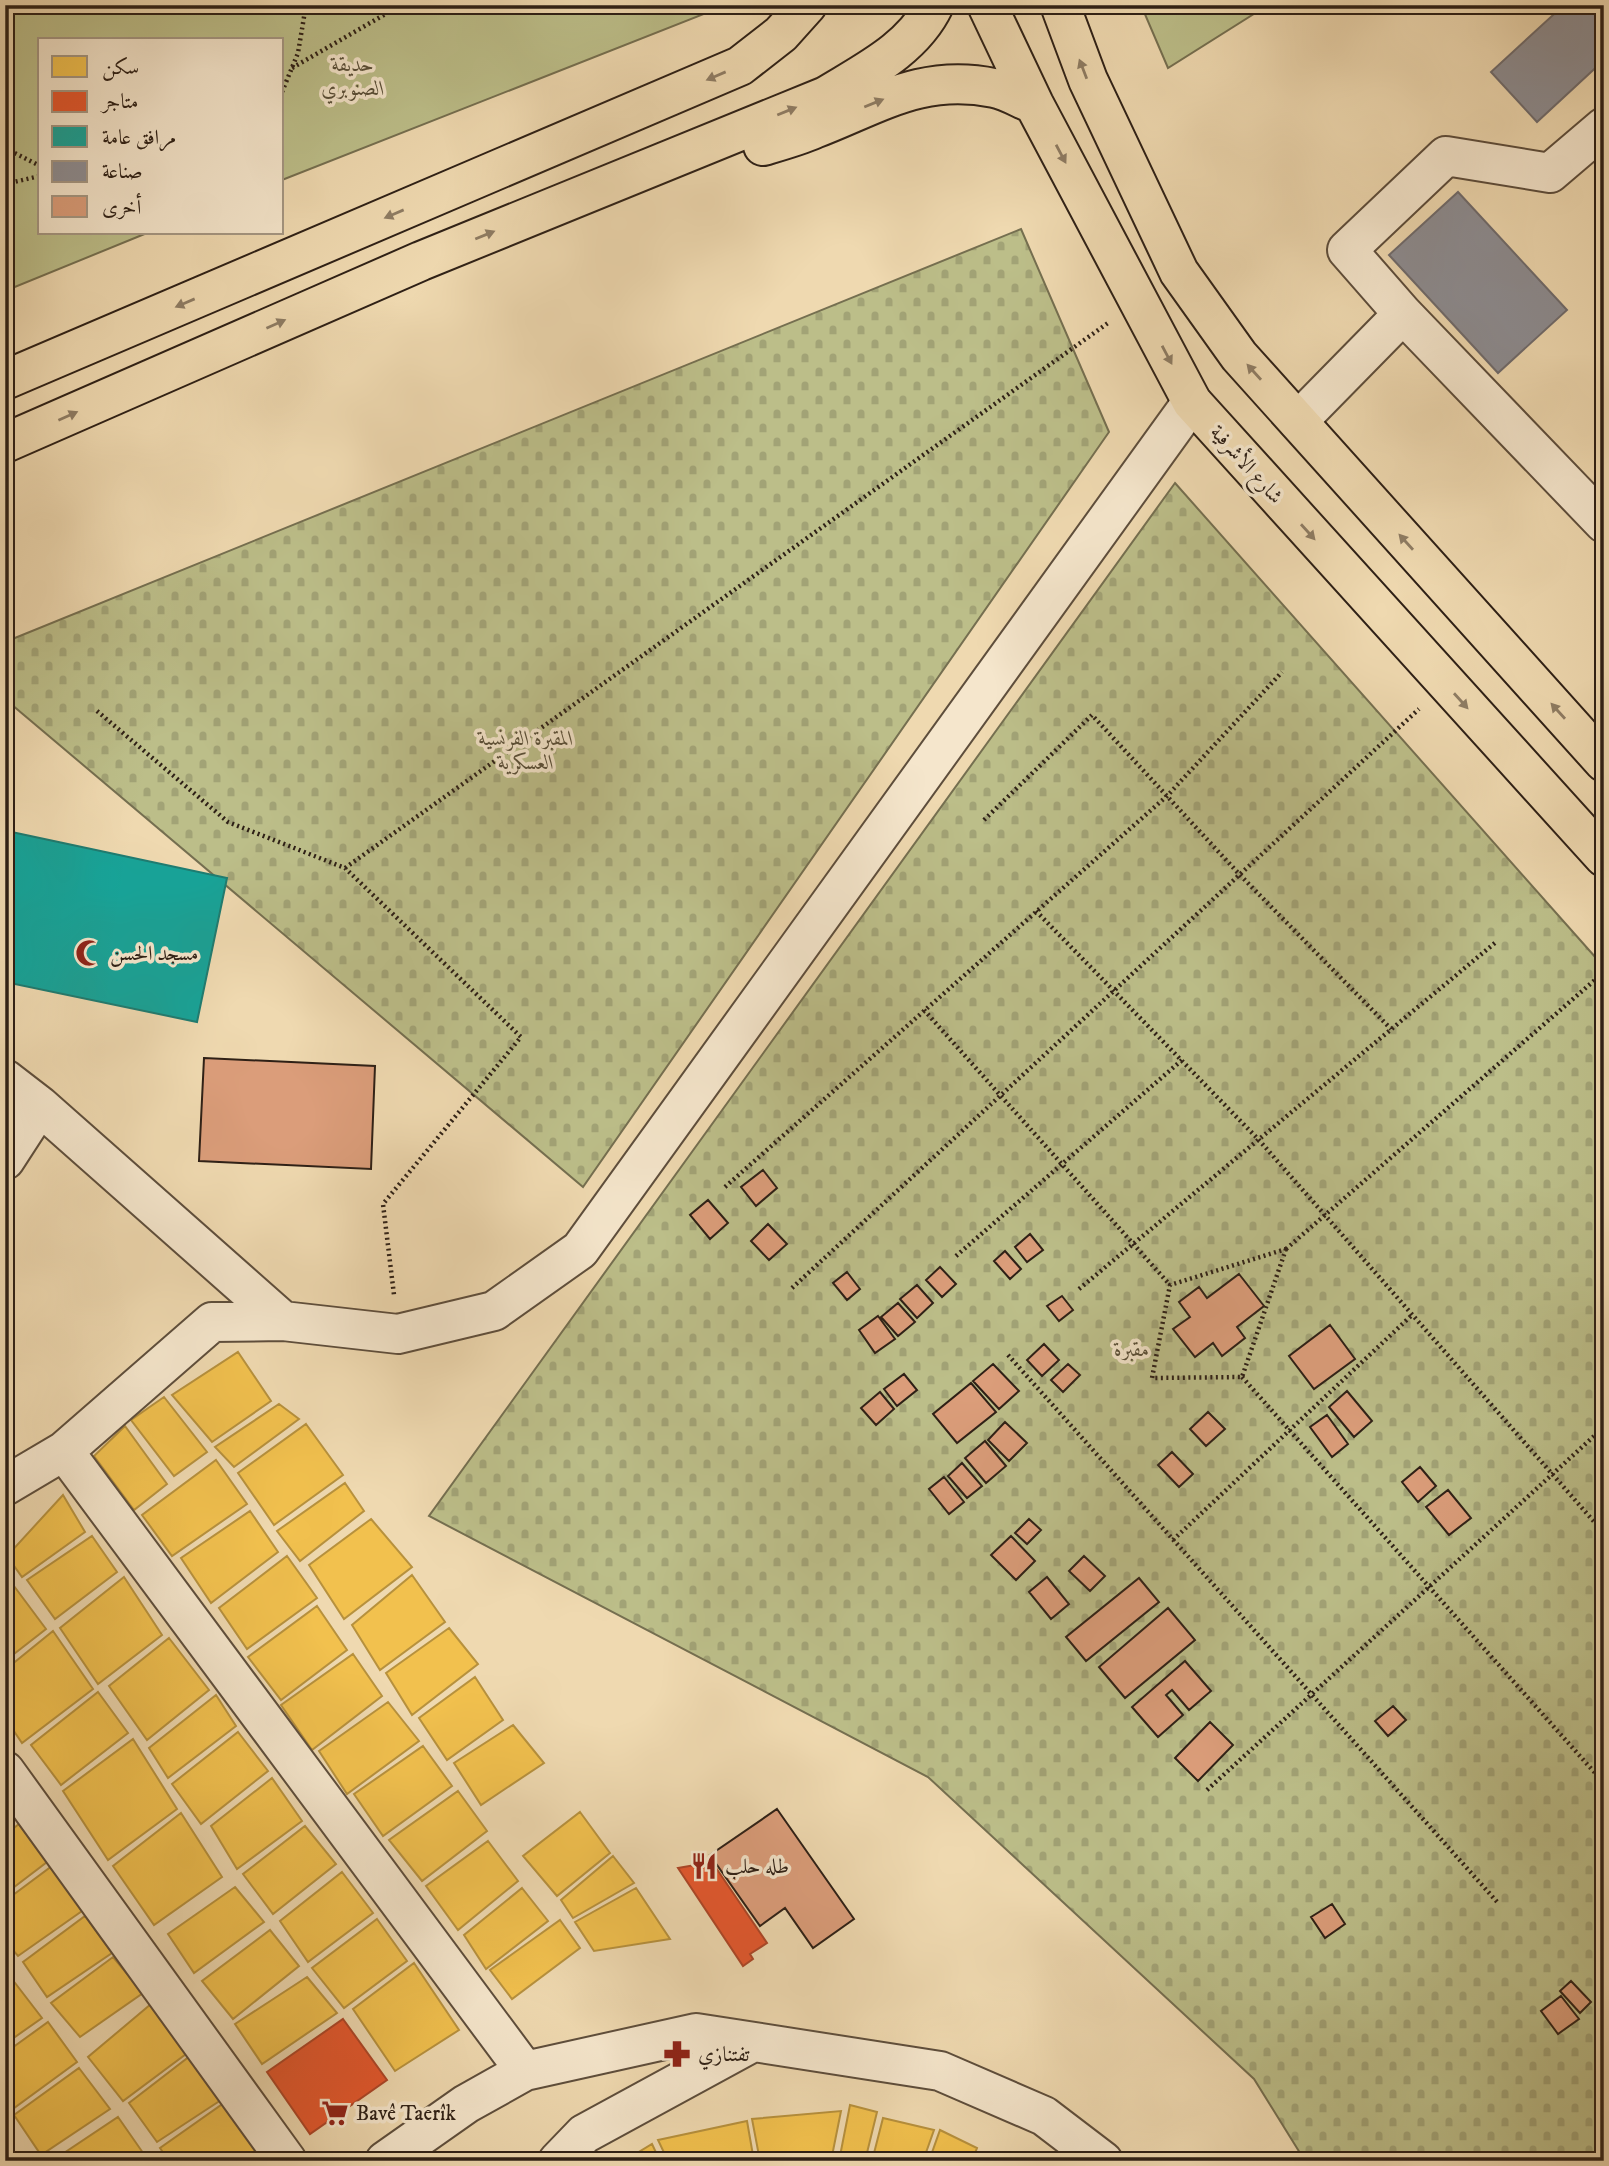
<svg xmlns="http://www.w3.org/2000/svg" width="1609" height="2166" font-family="'IM FELL DW Pica',Amiri,serif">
<defs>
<pattern id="cemetery-stones" width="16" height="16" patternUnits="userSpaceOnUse" patternTransform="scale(1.75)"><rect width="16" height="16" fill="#bcbe89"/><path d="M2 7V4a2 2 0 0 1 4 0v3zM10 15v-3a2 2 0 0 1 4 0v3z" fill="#a2a376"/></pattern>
</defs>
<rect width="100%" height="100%" fill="#efd9b0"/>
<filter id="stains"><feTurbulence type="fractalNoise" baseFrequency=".00286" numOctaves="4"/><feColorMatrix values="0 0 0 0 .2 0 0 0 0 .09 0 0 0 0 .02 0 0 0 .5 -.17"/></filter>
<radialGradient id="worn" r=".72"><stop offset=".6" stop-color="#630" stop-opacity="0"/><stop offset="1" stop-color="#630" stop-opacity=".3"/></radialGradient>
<path fill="#bcbe89" stroke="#756f50" stroke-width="2" d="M5,5H718L714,10L282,180V40H40V233H147L5,291Z
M1141,5H1268L1168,68Z"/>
<path fill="url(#cemetery-stones)" stroke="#756f50" stroke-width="2" d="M1021,229L1109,432L583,1187L5,699V642Z
M1175,483L1604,967V2161H1305L1254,2079L928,1777L429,1516Z"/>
<path fill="#f2c14e" stroke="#b7913d" stroke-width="2" d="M238,1352L271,1401L212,1442L172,1395Z
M164,1397L207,1452L174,1476L131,1420Z
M279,1404L299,1419L234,1467L215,1447Z
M306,1424L343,1475L274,1525L238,1473Z
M125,1426L167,1484L134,1510L94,1456Z
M216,1460L247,1504L172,1556L142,1515Z
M345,1483L364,1511L300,1561L277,1531Z
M63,1495L85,1532L22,1577L7,1556Z
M250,1511L278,1552L211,1603L181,1558Z
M371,1519L412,1567L344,1619L309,1565Z
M92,1536L117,1572L55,1619L27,1580Z
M287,1556L317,1598L247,1649L219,1608Z
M5,1574L46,1629L5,1661Z
M412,1575L445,1622L380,1670L352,1625Z
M124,1577L162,1635L98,1684L60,1628Z
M317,1606L347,1650L281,1700L248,1657Z
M449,1628L478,1664L412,1715L386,1673Z
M53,1631L93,1689L22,1743L5,1718V1670Z
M169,1638L209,1690L147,1740L109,1686Z
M353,1654L382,1696L312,1750L281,1705Z
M475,1677L503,1720L447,1760L419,1718Z
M98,1692L128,1733L61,1785L31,1745Z
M216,1695L236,1726L168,1778L149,1748Z
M388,1702L419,1741L347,1794L319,1751Z
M513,1725L544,1763L481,1805L454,1763Z
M238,1732L268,1771L201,1824L172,1784Z
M133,1739L177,1809L108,1860L63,1791Z
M423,1746L452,1786L383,1836L354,1794Z
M272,1778L302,1821L237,1869L211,1826Z
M458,1791L487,1831L422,1881L389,1840Z
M5,1807L14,1820L5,1826Z
M580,1812L610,1853L557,1896L523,1856Z
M181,1813L222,1877L154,1925L113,1866Z
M19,1824L47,1862L5,1894V1835Z
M305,1826L336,1864L273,1914L243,1874Z
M488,1841L518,1881L458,1930L426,1886Z
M613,1856L634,1883L573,1918L561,1900Z
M52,1866L82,1911L18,1956L5,1941V1901Z
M342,1872L373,1913L308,1962L280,1921Z
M235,1887L264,1922L194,1973L168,1934Z
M522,1888L548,1921L486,1969L464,1935Z
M636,1888L670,1939L594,1951L575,1922Z
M85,1916L112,1953L47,1997L23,1962Z
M377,1919L407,1961L344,2008L312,1968Z
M560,1920L580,1948L512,1999L490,1970Z
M270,1930L299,1966L233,2019L202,1981Z
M113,1957L143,1993L80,2037L51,2003Z
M414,1963L459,2030L395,2071L353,2009Z
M307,1977L337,2013L262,2064L235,2024Z
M12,1979L42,2018L5,2044V1983Z
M151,2004L186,2054L123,2101L88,2057Z
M48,2022L77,2062L10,2111L5,2104V2053Z
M190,2056L221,2100L157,2142L129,2103Z
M79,2068L110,2109L41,2155L14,2115Z
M224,2103L267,2161H169L160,2148Z
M850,2105L877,2112L865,2161H839Z
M841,2111L831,2161H760L752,2119Z
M118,2117L148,2160L146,2161H52Z
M883,2118L934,2130L923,2161H872Z
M747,2121L754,2161H668L658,2140Z
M940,2130L977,2148L972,2161H929Z
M652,2144L660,2161H624Z"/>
<path fill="#e4572e" stroke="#ad4627" stroke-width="2" d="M712,1862L767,1943L750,1954L753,1959L743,1966L678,1868Z
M343,2019L387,2080L310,2134L267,2072Z"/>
<path fill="#17a398" stroke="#1e7c71" stroke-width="2" d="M7,831L227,878L197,1022L5,982V841Z"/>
<path fill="#8d8d92" stroke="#706c6d" stroke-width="2" d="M1564,5H1604V60L1537,122L1491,72Z
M1458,192L1567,310L1498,373L1389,255Z"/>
<path fill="#db9d7a" stroke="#2e2016" stroke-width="2" d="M204,1058L375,1066L371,1169L199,1161Z
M763,1170L777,1188L756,1206L741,1187Z
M708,1200L728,1223L710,1239L690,1215Z
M768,1224L787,1244L769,1260L751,1241Z
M1030,1234L1043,1250L1027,1262L1015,1247Z
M1005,1251L1021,1269L1010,1279L994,1261Z
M940,1267L956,1284L942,1297L926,1280Z
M847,1272L860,1289L847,1300L833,1283Z
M1239,1274L1264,1306L1237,1327L1245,1338L1222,1356L1213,1343L1195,1357L1173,1329L1190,1317L1179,1302L1199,1287L1207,1298Z
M917,1285L933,1303L917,1318L900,1299Z
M1062,1296L1073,1310L1059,1321L1047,1306Z
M898,1303L915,1322L898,1336L881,1317Z
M878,1316L895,1339L875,1353L859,1330Z
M1330,1325L1355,1359L1314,1389L1289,1356Z
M1044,1344L1059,1360L1042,1376L1027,1360Z
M993,1364L1019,1391L999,1409L973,1381Z
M1068,1364L1080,1375L1063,1392L1051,1380Z
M904,1374L917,1390L897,1406L884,1389Z
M971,1383L996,1412L957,1443L933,1414Z
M1347,1391L1372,1421L1354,1437L1329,1407Z
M880,1392L894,1409L876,1425L861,1408Z
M1208,1412L1225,1429L1206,1446L1190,1429Z
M1327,1415L1348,1444L1332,1457L1310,1427Z
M1005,1422L1027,1443L1009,1461L988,1440Z
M985,1441L1006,1466L986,1483L965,1458Z
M1172,1452L1193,1474L1179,1487L1158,1465Z
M962,1463L982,1486L967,1498L948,1476Z
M1420,1467L1436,1486L1418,1502L1402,1482Z
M944,1477L964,1502L949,1514L929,1489Z
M1448,1490L1471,1518L1449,1535L1426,1507Z
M1029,1519L1041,1530L1027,1544L1015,1533Z
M1011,1536L1035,1561L1016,1580L991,1555Z
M1084,1556L1105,1576L1090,1591L1069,1571Z
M1047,1577L1069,1604L1051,1619L1029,1592Z
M1139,1578L1159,1602L1086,1661L1066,1637Z
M1168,1608L1195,1640L1125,1698L1099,1667Z
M1185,1661L1211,1691L1189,1710L1172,1690L1166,1695L1183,1715L1158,1737L1132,1707Z
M1393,1706L1406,1720L1388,1736L1375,1721Z
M1210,1722L1233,1745L1198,1781L1175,1758Z
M777,1809L854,1919L813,1948L785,1908L760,1926L710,1855Z
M1332,1904L1345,1924L1325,1938L1311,1917Z
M1571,1981L1591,2002L1580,2013L1560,1991Z
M1561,1996L1579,2019L1558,2034L1541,2011Z"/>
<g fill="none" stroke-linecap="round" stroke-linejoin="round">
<defs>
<path id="minor" d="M1604,127L1550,173L1446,156L1347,250L1403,314L1604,523
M1298,421L1403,314
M5,1079L40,1106L283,1321
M5,1160L40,1106
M64,1451L525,2071
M5,1486L64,1451L212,1322L283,1321L398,1334L494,1311L580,1250L1192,402
M5,1771L287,2161
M385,2161L466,2104L525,2071L696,2033L940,2071L1044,2116L1103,2161
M558,2161L584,2134L753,2042"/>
<path id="major" d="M987,5L1034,104L1192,402L1604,857
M1060,5L1088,80L1179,272L1239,356L1604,762
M763,146C780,141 798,136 814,129C877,105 922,73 994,88C1008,91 1021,99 1034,104
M5,380L740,66L781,34L807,5
M5,443L421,261L826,96C865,72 913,49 934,5"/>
</defs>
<use href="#minor" stroke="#5e4e3c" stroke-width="42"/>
<use href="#major" stroke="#2e2016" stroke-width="42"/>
<path stroke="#2e2016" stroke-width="4.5" stroke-dasharray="2 3.5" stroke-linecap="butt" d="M292,68L401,5
M282,92L298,53L306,5
M5,148L40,166
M5,184L40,176
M97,711L228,822L345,868L521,1037L383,1204L394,1295
M984,820L1092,715L1240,875L1391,1029
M345,868L1108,323
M1036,911L1258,1139L1604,1533
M924,1010L1170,1285
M725,1187L1167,796L1282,672
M1286,1249L1242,1377L1152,1378L1170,1285Z
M1286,1249L1604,972
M956,1256L1182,1060
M792,1288L1419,709
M1079,1289L1496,942
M1008,1355L1499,1904
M1242,1377L1604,1783
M1173,1540L1412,1315
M1207,1790L1604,1427"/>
<use href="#minor" stroke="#f5e6cc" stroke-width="38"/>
<use href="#major" stroke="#efd9b0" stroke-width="38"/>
</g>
<defs><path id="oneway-solid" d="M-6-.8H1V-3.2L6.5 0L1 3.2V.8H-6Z" transform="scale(1.75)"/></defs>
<g fill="#8e7c63">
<use href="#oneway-solid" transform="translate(1083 69) rotate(-111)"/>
<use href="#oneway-solid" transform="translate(716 76) rotate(157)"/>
<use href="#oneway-solid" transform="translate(874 103) rotate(-22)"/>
<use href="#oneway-solid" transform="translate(787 111) rotate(-22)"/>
<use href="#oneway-solid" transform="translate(1061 154) rotate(62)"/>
<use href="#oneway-solid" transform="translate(394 214) rotate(157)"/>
<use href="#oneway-solid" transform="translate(485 235) rotate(-22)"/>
<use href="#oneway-solid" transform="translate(185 303) rotate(157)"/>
<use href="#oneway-solid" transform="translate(276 324) rotate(-24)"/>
<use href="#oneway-solid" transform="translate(1167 355) rotate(62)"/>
<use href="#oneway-solid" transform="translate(1254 372) rotate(-132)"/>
<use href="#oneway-solid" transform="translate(68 416) rotate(-24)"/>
<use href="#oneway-solid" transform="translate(1308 532) rotate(48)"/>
<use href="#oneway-solid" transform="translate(1406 542) rotate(-132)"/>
<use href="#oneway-solid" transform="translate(1461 701) rotate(48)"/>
<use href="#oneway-solid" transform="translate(1558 711) rotate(-132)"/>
</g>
<defs>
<symbol id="mosque-bare" viewBox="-9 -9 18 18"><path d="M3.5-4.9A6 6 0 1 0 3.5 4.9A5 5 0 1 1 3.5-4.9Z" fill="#8f2418" stroke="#f5e6cc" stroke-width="2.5" paint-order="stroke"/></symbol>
<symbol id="restaurant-bare" viewBox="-9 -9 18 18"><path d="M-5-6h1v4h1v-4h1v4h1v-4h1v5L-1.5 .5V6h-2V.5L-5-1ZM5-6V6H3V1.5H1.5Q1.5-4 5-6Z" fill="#8f2418" stroke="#f5e6cc" stroke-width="2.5" paint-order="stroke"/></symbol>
<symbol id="pharmacy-bare" viewBox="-9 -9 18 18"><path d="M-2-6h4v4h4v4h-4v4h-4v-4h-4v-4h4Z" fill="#8f2418" stroke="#f5e6cc" stroke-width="2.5" paint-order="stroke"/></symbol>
<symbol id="supermarket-bare" viewBox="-9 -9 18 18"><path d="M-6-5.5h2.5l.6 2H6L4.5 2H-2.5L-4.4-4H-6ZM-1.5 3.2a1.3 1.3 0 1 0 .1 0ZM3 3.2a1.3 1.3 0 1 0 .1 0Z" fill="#8f2418" stroke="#f5e6cc" stroke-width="2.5" paint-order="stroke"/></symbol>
</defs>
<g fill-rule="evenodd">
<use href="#mosque-bare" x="70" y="934" width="38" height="38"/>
<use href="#restaurant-bare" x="685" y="1847" width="38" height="38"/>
<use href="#pharmacy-bare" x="658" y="2035" width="38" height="38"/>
<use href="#supermarket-bare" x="316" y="2094" width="38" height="38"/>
</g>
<g text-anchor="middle" stroke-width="7" stroke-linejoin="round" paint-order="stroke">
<g font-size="21" font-style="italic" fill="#594f38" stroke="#f5e6cc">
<text x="353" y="71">حديقة<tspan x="353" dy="24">الصنوبري</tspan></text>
<text x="526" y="745">المقبرة الفرنسية<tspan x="526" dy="24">العسكرية</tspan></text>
<text x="1132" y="1356">مقبرة</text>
</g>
<g font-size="21" fill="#2e2016" stroke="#f5e6cc">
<text transform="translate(1247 464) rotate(48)" y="7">شارع الأشرفية</text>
</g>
<g font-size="21" fill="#2e2016" stroke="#f5e6cc" text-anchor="start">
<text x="110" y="960">مسجد الحسن</text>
<text x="725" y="1873">طله حلب</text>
<text x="698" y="2061">تفتنازي</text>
<text x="356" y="2120">Bavê Taerîk</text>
</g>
</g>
<rect width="1609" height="2166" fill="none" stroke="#efd9b0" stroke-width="28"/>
<rect x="7" y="7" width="1595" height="2152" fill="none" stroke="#2e2016" stroke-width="3.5"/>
<rect x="14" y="14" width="1581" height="2138" fill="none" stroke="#2e2016" stroke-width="2"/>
<rect x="38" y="38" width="245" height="196" fill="#f5e6cc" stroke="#a59783" stroke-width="2"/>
<rect x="52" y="56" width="35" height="21" fill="#f2c14e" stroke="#a59783" stroke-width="2"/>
<text x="102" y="74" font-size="21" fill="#2e2016">سكن</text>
<rect x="52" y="91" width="35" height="21" fill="#e4572e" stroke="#a59783" stroke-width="2"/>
<text x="102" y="108" font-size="21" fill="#2e2016">متاجر</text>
<rect x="52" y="126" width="35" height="21" fill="#17a398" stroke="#a59783" stroke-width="2"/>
<text x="102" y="144" font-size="21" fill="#2e2016">مرافق عامة</text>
<rect x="52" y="161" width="35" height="21" fill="#8d8d92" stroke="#a59783" stroke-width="2"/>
<text x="102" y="178" font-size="21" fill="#2e2016">صناعة</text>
<rect x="52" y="196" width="35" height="21" fill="#db9d7a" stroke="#a59783" stroke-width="2"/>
<text x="102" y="214" font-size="21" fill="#2e2016">أخرى</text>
<rect width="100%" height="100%" filter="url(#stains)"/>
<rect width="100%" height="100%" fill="url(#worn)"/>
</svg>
